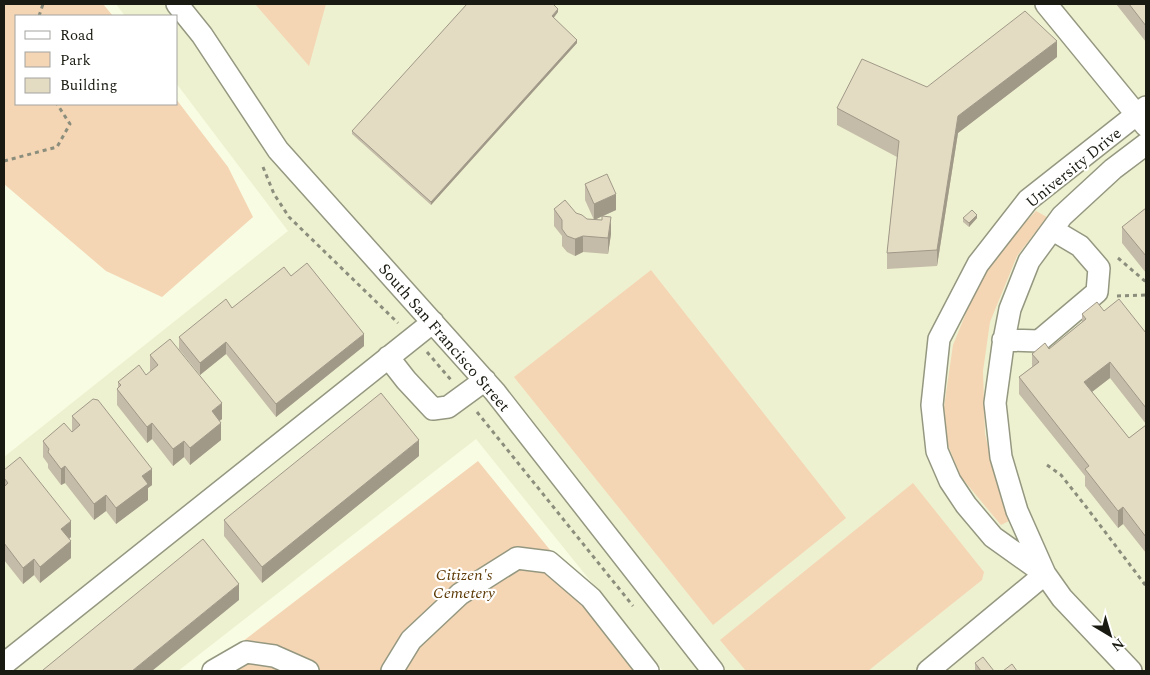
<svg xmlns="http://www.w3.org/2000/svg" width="1150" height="675" font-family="Spectral,serif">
<rect width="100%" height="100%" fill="#f8fce2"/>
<path fill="#eef1d0" d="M116,4H1146V671H663L476,439L178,671H4V457L288,231L176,83V16H125Z"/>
<path fill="#f4d5b4" d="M4,4H103L113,16H16V104H176V99L228,167L253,217L162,297L106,271L4,184Z
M255,4H326L309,66Z
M1036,211L1047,217L1017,256L990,322L983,371L985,434L996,481L1011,520L1001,525L961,477L947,443L944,407L953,345L975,291L1001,248Z
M651,270L846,518L713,625L514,377Z
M478,461L648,671H204Z
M913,483L984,572L982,580L868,671H746L720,640Z"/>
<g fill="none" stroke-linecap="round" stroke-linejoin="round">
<defs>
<path id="minor" d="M177,4L202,35L278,150L495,392L713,671
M1046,4L1146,126
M1003,340L1039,341L1097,292L1099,268L1080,246L1053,230
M388,357L406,380L433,409L448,407L485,380
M1045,574L993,537L966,505L950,481L937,451L932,405L939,339L978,264L1028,200L1146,107
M4,664L433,322
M213,671L246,652L274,656L308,671
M392,671L411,640L460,594L517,558L549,562L591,598L648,671
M928,671L1045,574
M1131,671L1062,598L1045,574L1017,511L1001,457L995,403L1003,345L1010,309L1029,261L1062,216L1113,169L1146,144"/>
</defs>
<use href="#minor" stroke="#959880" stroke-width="24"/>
<path stroke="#8b8e7c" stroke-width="3" stroke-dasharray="4 4" stroke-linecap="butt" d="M39,16L43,4
M4,161L57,147L70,124L57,104
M263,167L274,194L289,217L398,323
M1118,258L1146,282
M1117,296L1146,295
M427,352L451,380
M477,412L633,606
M1047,465L1061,475L1087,508L1146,586"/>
<use href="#minor" stroke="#fff" stroke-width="21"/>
</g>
<path fill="#c4bca8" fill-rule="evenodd" d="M1116,4H1146V42Z
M558,12L553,18L577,43L431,205L352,134V131Z
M1057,57L958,133L937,266L887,269V253L897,157L837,125V108L927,87Z
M585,184L616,210L603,216L611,234L608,254L583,252L575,256L567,252L562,246V236L554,226V209L587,219L594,220L585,200ZM602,216V220H595Z
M1146,208V273L1122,243V227Z
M963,218H977L969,227L963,222Z
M291,276L364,346L276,417L226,354L200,375L179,349V337Z
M1104,311L1146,333V424L1110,378L1092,392L1129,438L1146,425V553L1123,524L1118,528L1085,486V476L1019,394V377L1032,367V354L1049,349L1082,322V314Z
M150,355L222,419L219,421L221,440L190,465L184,457L173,466L152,439L147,443L117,405V389L118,387V382L146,375L150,372Z
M72,416L152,485L148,488V500L116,524L106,511L94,520L65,483L61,485L48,468V464L43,457V441L72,432Z
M419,456L262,583L224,536V520Z
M4,470L71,537L69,539L71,558L40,583L34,575L23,584L4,560Z
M975,663L994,671H975Z"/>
<path fill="#a09988" d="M558,9V12L552,20V16Z
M577,40V43L431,205V202Z
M1057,41V57L958,133L937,266V250L958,116Z
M616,194V210L594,220V204Z
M977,215V218L969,227V223Z
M611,217V234L608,254V238Z
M583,236V252L575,256V239Z
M364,334V346L276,417V404Z
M226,342V354L200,375V363Z
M1110,362V378L1084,398V382Z
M222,403V419L212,427V411Z
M152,423V439L147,443V427Z
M221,423V440L190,465V448Z
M419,440V456L262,583V567Z
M184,441V457L173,466V449Z
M65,466V483L61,485V469Z
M152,469V485L148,488V500L116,524V508L142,476Z
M106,495V511L94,520V504Z
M1123,507V524L1118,528V511Z
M71,521V537L61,545V529Z
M71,541V558L40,583V567Z
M34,559V575L23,584V568Z
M239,584V600L152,671H132Z"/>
<path fill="#e4dbc3" stroke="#a09988" d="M467,4H553L558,9L552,16L577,40L431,202L352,131Z
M1129,4H1146V26Z
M1025,11L1057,41L958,116L937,250L887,253L899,141L837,108L862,59L927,87Z
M607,174L616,194L594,204L585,184Z
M565,200L576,213L582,215L587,219L602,220V216L611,217L608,238L583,236L575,239L567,236L562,229V220L554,209Z
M1146,208V256L1122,227Z
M972,210L977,215L969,223L963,218Z
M307,263L364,334L276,404L226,342L200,363L179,337L226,299L232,308L284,267L291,276Z
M1119,299L1146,333V408L1110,362L1084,382L1129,438L1146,425V537L1123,507L1118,511L1085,469L1089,466L1019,377L1039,362L1032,354L1045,343L1049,349L1086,319L1082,314L1097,302L1104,311Z
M170,339L222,403L212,411L221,423L190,448L184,441L173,449L152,423L147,427L117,389L121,385L118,382L139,365L146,375L158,365L150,355Z
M381,393L419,440L262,567L224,520Z
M93,399L98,400L152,469L142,476L148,484L116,508L106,495L94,504L65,466L61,469L48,452L49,449L43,441L64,423L72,432L80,425L72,416Z
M20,457L71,521L61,529L71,541L40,567L34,559L23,568L4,543V487L8,483L4,478V470Z
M203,539L239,584L132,671H44L43,670Z
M983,657L994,671H981L975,663Z
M1012,664L1017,671H1003Z"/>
<g text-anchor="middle" stroke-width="4.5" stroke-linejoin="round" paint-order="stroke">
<g font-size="16" fill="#191a11" stroke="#fff">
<text transform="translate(1073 167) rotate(-39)" y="6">University Drive</text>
<text transform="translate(445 337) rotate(49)" y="6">South San Francisco Street</text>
</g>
<g font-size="16" font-style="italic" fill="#5c3905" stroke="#fff">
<text x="464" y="580">Citizen's<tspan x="464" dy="18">Cemetery</tspan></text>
</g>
</g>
<rect width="1150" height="675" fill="none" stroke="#191a11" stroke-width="10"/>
<rect x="15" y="15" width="162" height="90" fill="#ffffff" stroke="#a3a3a0"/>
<rect x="25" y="31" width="25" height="8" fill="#ffffff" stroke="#a3a3a0"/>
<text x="60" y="40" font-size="15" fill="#191a11">Road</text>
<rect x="25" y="52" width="25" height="15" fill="#f4d5b4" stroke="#a3a3a0"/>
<text x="60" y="65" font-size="15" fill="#191a11">Park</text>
<rect x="25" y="78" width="25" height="15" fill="#e4dbc3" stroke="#a3a3a0"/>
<text x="60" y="90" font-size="15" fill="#191a11">Building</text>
<g transform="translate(1110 635) rotate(142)" stroke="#ffffff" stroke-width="4" paint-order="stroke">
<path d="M0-4L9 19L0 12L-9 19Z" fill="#191a11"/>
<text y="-8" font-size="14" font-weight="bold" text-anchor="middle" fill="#191a11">N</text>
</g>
</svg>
